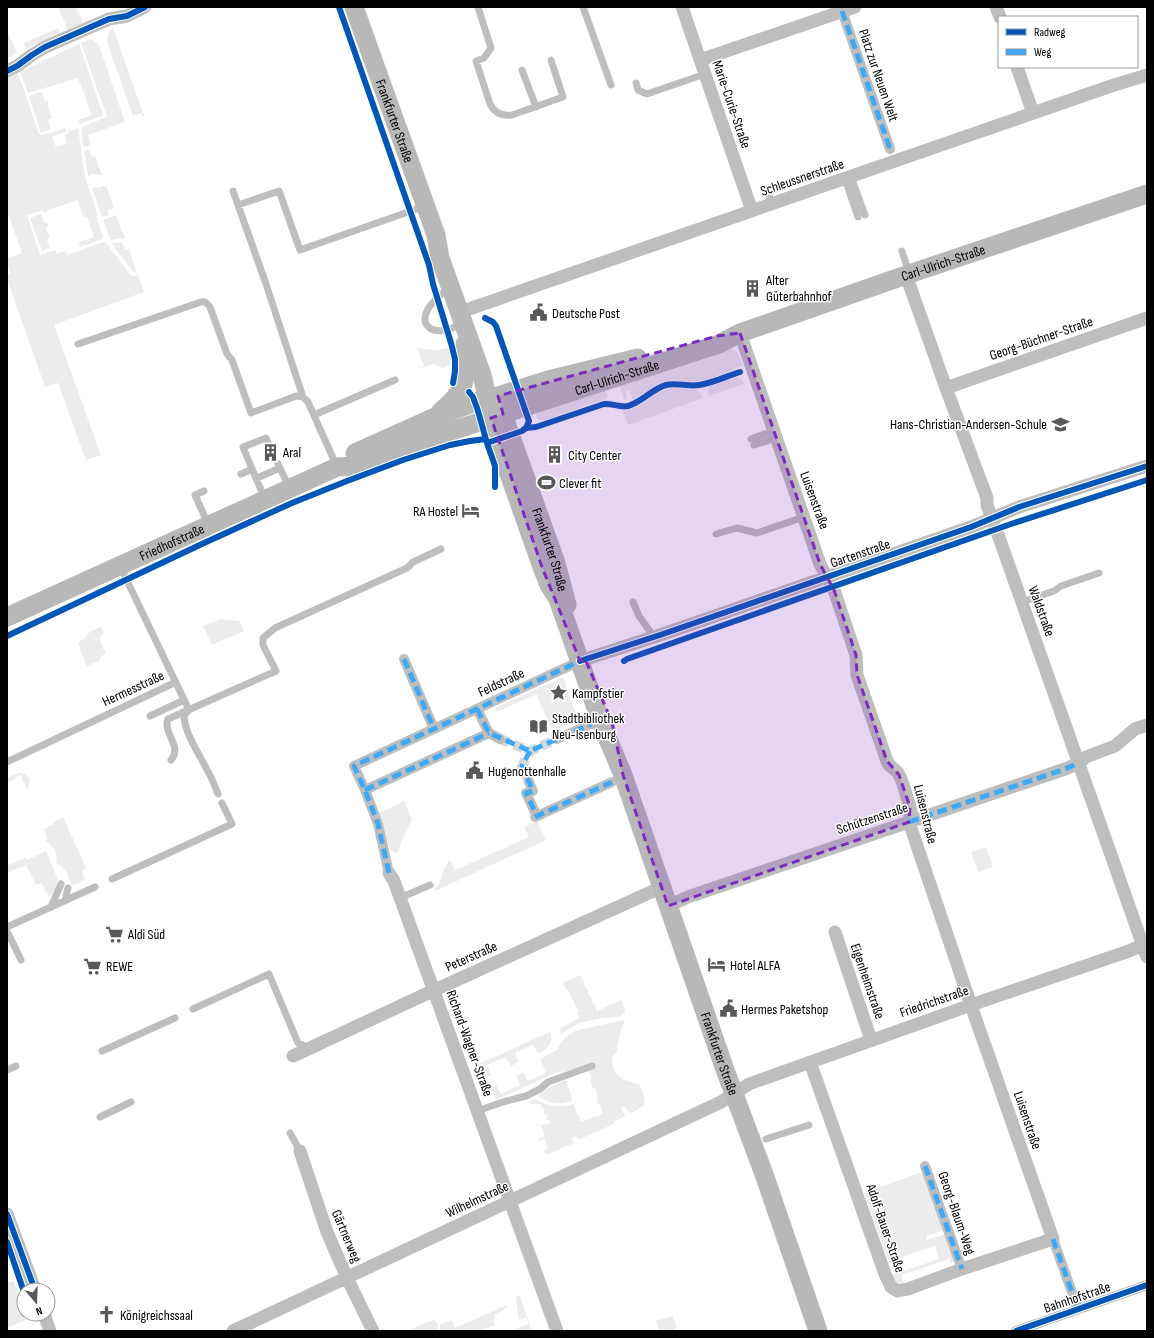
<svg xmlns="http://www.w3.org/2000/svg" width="1154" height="1338" font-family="'Sofia Sans Condensed',sans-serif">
<rect width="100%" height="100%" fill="#fff"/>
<path fill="#ececec" d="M58,7H76L83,23L68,30Z
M58,28L61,33L26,49L24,43Z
M113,28L144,116L142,117L141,113L133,116L107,42L109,30Z
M7,31L17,53L7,58Z
M91,39L99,45L125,122L88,135L91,145L85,147L83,146L81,127L107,117L81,43Z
M79,44L103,114L102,116L80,124L78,120L92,115L78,78L28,93L20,72Z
M18,73L39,134L42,135L65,128L66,132L52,137L56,147L67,143L65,135L69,133V131L78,128L85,177L98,215L96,216L103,236L102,239L80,247L79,242L94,237L87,217L84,218L77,200L44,212L43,210L27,215L40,255L55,250L57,254L65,251L67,255L103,242L107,244L131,276L138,275L144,292L54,325L101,455L86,460L58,383L45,387L7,279V276L11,274L7,263V258L22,253L9,216L7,217V78Z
M41,92L45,101L47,100L49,104L47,105L52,118L48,120L51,129L41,133L29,96Z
M89,149L92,157L95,156L102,175L92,174L88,176L84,151Z
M106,185L114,208L107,210L109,215L102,217L92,188L97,187L98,188Z
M41,214L44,223H47L49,226L46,228L50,238L47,240L50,248L42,251L30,218Z
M116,215L125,238L111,240L103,220Z
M122,242L125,250L129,249L137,273L133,272L112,244V243Z
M417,348L438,350L449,348L452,358V364L443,368L432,364L422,368L421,367L424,366Z
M728,348C738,349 740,357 743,366L734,368V370L698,383L677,381L665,383L653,388L633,401L629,390L625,392L627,398L624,400L621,391L620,386Z
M736,376L741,379L744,384L709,396L708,389L709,386Z
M673,387C685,387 698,385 703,398L628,425L623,412L624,410C642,404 655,391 673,387Z
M605,391L608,396L605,399L543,421L538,420L535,411Z
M220,619L239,621L244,631L212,645L203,626Z
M101,627L104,634L101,635L100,640L106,654L101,656L99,661L87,666L78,644L80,641L85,639L90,631Z
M563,677L578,720L553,732L536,694L497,712L495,708Z
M19,773L26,774L30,779L29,786L26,789L25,787L26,786L24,783H23L21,775L15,777L16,779L8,782V784H7V778Z
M404,801L412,819L397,853L390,850L379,813Z
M63,817L86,868L84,870L82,874L85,880L73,885L71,884C68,876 66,866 56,864C59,854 53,845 44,840L47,839L44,829L54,824L53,822Z
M537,821L546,840L435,891L434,889C444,882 441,868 450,860L455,870L529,837L524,827Z
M986,847L993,867L978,872L971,852Z
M46,851L58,880L52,895L48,896L42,883L36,885L26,865L7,873V862L9,865L26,857L27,860Z
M580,975L597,1011L621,1000L625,1010L624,1014L621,1016C598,1020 579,1018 561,1035L560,1028L580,1018L577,1013L579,1012L568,990H566L563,983Z
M625,1020L620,1033L616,1054L613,1056C609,1068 619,1079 630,1082C634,1083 636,1083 640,1085L645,1100L644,1105L632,1113L629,1112L625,1107H621L625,1116L615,1121L614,1124L578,1140L576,1136L571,1138L574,1143L546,1155L544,1151L548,1148L544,1139L539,1141V1139L545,1136L540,1125L549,1124V1120H547V1115H544V1109H542L541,1104H531L530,1101L535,1099C549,1106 559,1109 574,1104L575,1109L576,1108L577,1111H576L577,1115H579L580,1122L603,1114L601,1106L597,1103V1101L598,1100L597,1097H598L595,1088H593L590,1081L591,1078L589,1071L592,1063L564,1072L555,1073L496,1100L491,1087L496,1085L501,1094L520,1085L516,1076L523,1073L528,1081L546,1073L540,1059L557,1050L562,1041L570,1034L578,1030Z
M550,1032C555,1042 547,1050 538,1054L533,1045L515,1053L519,1062L511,1066L506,1057L487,1065L491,1075L479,1080L474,1066Z
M565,1080L566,1081H567L568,1088H569L570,1090L569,1091L572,1096L571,1097L572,1101C559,1105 549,1104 538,1096L548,1088Z
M919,1173L923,1174L944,1230L926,1236L927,1240L946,1234L956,1261L951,1263L949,1257L947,1258V1260L901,1275L904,1284L896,1283L892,1275L939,1259L935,1246L890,1261L888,1260L864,1193Z
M14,1281L27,1319L7,1328V1283Z
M517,1296H520L532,1331H511L529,1324L526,1317L519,1320L516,1301Z
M507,1305L505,1309L494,1315L495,1319L493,1320L495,1325L480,1331H440V1325L452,1320L455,1328Z
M673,1316L677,1328H675V1331H659L656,1321Z
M435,1319L436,1322H438V1331H406Z"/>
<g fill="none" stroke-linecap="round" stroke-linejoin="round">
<path stroke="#d9d9d9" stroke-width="10" stroke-dasharray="10 5" stroke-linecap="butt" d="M500,739L530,751L557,739
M529,782L522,766L530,751"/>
<path stroke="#bebebe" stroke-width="7" d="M478,7L491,48L484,58L476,61L490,104C495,113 501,116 512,115L563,97L551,60
M583,7L611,85
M522,70L536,107
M636,83L638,90L647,94L705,74
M851,177L865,215
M845,179L858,217
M767,189L772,204
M233,191L265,281L303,397
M238,205L279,191L300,250L425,206
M902,251L909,274
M450,287C442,294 433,300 428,309C425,314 424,319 426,324C434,337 452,328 463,324
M78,344L201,302C205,301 207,303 210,307L227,354L232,360L251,413L296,396L303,397L308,402L337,467
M314,415L395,380
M751,439L773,431
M754,445L776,438
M278,464L289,487
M252,469L243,447L266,438L269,444
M241,474L252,469L265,499
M257,478L280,468
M204,491L195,495L208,524
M716,534L737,528L757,533L804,517
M120,566L189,710
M633,602L639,616L654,637
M1022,602L1054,591L1061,586L1099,573
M189,710L184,715C184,733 199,753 206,768C211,776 215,786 218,794
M150,716L184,700
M171,760C183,746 162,733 168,719L276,671L263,645V638L275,628L407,568L413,562L441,549
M7,762L176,682
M112,879L232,824L222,803
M400,898L430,885
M65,901L68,888
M51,907L61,884
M7,927L95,887
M7,931L21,960
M193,1009L269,974L298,1043L309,1048
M102,1051L175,1018
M7,1070L16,1066
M477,1111L503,1102L526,1096L540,1089L548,1082L592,1066
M100,1117L131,1102
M290,1133L300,1151
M766,1139L809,1125"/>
<path stroke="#bebebe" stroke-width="10" d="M842,11L890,149
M404,659L434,729
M477,709L489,733L500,739
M557,739L591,724
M529,782L533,791L526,793L537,816
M365,790L489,733
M535,817L612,782
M389,873L378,824L365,790L354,766L580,661
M925,1166L962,1269
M1053,1239L1078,1309
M1016,1331L1147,1285"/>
<path stroke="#bebebe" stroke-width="13" d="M682,7L752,211
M996,7L1000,17
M700,60L855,7
M1017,67L1033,113
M7,71L17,66L32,55L45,47L109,19L127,16L145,7
M906,275L946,388L987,498V505L1001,543L1147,957
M469,309L1111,86L1147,75
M740,333L820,564L834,590L856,655L857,675L887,761C889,767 894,768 898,773C904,782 906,796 910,807L911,810L909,822L975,1017L1053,1239L962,1269L908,1289L898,1291L891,1287L885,1274L810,1062
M946,388L1147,318
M580,661L663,634L971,527L1019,507L1147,466
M389,873L394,881L557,1331
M668,906L688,897L1065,769L1079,763L1086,757L1115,746L1135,729L1147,725
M835,932L871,1040
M293,1056L426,994L662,887
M300,1151L327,1232L347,1278L373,1331
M7,1214L35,1290
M44,1314L50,1331
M233,1331L721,1102L749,1084L971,1005L1129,951L1147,943"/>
<g stroke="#b8b8b8" stroke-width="19">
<path id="s1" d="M354,7L436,235L440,258L482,375L497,440L542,567L549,585L558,599L602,725L623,775L724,1067L765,1177L818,1331"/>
<path d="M440,412C469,388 466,380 465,344"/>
<path id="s2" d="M506,423L556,563L567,605"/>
<path d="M355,453L433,418L475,402L498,396L548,380L638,358"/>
<path id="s3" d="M7,617C117,568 227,516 337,467L354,466L442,434L719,344L740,333L909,274L1147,194"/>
</g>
<path stroke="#3fa9f5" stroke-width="5" stroke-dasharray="10 5" stroke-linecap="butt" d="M842,11L890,149
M404,659L434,729
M477,709L489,733L530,751L591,724
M530,751L522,766L533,791L526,793L537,816
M365,790L489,733
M535,817L612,782
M909,822L1065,769L1079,763
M389,873L378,824L365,790L354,766L580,661
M925,1166L962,1269
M1053,1239L1078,1309"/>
<defs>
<path id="cycleway" d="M339,7L429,265L433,284L451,343L455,359V371L453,383
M7,71L17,66L32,55L45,47L109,19L127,16L145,7
M485,318L493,322L496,326L529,421L526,428L522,431L487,443
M469,392L473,397L478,411L487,443L495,466V487
M526,428L536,427L604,404C612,403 620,408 628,406C642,402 652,389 666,385C677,382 688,387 699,385C713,383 727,376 740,372
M7,636L204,543L292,503L347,481L403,460L450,445L470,441L486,439
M580,661L663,634L971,527L1019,507L1147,466
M624,661L627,659L1011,524L1147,480
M7,1214L35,1290
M7,1242L24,1292
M1016,1331L1147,1285"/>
</defs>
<use href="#cycleway" stroke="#fff" stroke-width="8"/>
<use href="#cycleway" stroke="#0057b8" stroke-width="6"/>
</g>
<path fill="#7b2cbf" fill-opacity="0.2" stroke="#7b2cbf" stroke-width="3" stroke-dasharray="8 5" stroke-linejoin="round" d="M740,333L820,564L834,590L856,655L857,675L887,761L899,775L910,807L909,822L668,906L623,775L612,722L585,659L580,661L542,567L491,418L503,414L498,396L717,336Z"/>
<defs>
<symbol id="building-bare" viewBox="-9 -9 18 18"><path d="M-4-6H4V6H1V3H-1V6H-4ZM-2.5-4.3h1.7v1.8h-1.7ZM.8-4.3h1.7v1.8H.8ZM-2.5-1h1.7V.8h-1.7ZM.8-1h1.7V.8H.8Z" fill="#595959" stroke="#fff" stroke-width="2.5" paint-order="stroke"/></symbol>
<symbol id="civic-bare" viewBox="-9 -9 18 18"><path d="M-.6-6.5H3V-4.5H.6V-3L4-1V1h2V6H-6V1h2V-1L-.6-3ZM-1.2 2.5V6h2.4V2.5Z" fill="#595959" stroke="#fff" stroke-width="2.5" paint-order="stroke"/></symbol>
<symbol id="school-bare" viewBox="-9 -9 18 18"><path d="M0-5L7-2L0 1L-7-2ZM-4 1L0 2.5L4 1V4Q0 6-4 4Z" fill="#595959" stroke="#fff" stroke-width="2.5" paint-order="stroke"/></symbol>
<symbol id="stadium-bare" viewBox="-9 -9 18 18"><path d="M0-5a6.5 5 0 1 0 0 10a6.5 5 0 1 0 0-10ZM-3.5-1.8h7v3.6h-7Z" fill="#595959" stroke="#fff" stroke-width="2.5" paint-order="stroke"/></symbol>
<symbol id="hotel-bare" viewBox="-9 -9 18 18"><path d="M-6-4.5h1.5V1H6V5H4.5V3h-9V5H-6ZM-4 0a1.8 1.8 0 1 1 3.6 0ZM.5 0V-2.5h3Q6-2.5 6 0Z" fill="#595959" stroke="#fff" stroke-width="2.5" paint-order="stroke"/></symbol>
<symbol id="sight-bare" viewBox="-9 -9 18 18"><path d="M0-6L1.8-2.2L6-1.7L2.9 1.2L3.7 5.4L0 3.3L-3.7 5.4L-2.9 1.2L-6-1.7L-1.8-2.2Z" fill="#595959" stroke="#fff" stroke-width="2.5" paint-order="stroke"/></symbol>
<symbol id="library-bare" viewBox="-9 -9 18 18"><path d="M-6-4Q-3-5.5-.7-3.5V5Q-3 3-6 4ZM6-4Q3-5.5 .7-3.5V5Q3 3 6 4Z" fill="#595959" stroke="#fff" stroke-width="2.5" paint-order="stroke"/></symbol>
<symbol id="supermarket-bare" viewBox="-9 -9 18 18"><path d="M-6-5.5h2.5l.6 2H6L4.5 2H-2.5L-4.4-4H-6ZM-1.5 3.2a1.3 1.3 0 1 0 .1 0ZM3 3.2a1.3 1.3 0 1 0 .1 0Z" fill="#595959" stroke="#fff" stroke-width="2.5" paint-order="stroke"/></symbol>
<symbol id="church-bare" viewBox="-9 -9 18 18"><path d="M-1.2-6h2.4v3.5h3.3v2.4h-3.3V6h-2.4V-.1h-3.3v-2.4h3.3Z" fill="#595959" stroke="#fff" stroke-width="2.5" paint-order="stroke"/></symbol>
</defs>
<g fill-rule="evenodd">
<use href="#building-bare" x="740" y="276" width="25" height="25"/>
<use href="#civic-bare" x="526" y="300" width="25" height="25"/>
<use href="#school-bare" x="1048" y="412" width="25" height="25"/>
<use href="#building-bare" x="258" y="440" width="25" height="25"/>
<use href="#building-bare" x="542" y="442" width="25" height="25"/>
<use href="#stadium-bare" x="534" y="470" width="25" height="25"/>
<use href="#hotel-bare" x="458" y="498" width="25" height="25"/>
<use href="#sight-bare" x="546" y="680" width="25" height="25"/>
<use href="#library-bare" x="526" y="714" width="25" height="25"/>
<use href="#civic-bare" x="462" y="758" width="25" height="25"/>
<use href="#supermarket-bare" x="102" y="922" width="25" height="25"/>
<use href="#hotel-bare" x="704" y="952" width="25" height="25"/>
<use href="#supermarket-bare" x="80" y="954" width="25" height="25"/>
<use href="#civic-bare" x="716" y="996" width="25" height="25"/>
<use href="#church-bare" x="94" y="1302" width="25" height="25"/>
</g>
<g text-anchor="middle" stroke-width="3" stroke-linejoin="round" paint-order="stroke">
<g font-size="14" fill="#000" stroke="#fff">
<text transform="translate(879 75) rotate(71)" y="5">Platz zur Neuen Welt</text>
<text transform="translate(732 104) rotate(71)" y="5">Marie-Curie-Straße</text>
<text dy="5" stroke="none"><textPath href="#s1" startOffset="121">Frankfurter Straße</textPath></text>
<text transform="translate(802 177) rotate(-19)" y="5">Schleussnerstraße</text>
<text dy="5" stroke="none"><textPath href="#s3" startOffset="1003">Carl-Ulrich-Straße</textPath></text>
<text transform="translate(1041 338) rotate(-19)" y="5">Georg-Büchner-Straße</text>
<text dy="5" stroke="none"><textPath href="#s3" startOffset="657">Carl-Ulrich-Straße</textPath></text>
<text transform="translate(815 500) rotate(70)" y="5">Luisenstraße</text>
<text dy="5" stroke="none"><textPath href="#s3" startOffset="181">Friedhofstraße</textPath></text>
<text dy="5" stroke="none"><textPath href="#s2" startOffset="134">Frankfurter Straße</textPath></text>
<text transform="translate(860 553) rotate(-19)" y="5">Gartenstraße</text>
<text transform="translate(1042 611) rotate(70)" y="5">Waldstraße</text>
<text transform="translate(501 682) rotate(-25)" y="5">Feldstraße</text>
<text transform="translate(133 688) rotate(-25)" y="5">Hermesstraße</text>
<text transform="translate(926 814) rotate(76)" y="5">Luisenstraße</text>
<text transform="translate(872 818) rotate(-18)" y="5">Schützenstraße</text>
<text transform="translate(471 956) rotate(-24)" y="5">Peterstraße</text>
<text transform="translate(868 981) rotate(71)" y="5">Eigenheimstraße</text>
<text transform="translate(934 1001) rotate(-19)" y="5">Friedrichstraße</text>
<text transform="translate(470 1043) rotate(70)" y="5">Richard-Wagner-Straße</text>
<text dy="5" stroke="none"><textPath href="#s1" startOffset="1110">Frankfurter Straße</textPath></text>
<text transform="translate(1028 1120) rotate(71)" y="5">Luisenstraße</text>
<text transform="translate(477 1199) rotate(-25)" y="5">Wilhelmstraße</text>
<text transform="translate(957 1213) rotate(71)" y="5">Georg-Blaum-Weg</text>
<text transform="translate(886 1228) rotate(71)" y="5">Adolf-Bauer-Straße</text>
<text transform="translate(347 1236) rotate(67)" y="5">Gärtnerweg</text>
<text transform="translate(1077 1297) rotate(-19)" y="5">Bahnhofstraße</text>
</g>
<g font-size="14" fill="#000" stroke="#fff" text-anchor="start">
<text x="766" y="285">Alter<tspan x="766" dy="16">Güterbahnhof</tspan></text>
<text x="552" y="318">Deutsche Post</text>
<text x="1047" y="429" text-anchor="end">Hans-Christian-Andersen-Schule</text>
<text x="283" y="457">Aral</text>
<text x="568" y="460">City Center</text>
<text x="559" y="488">Clever fit</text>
<text x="458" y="516" text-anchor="end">RA Hostel</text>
<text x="572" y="698">Kampfstier</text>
<text x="552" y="723">Stadtbibliothek<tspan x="552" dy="16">Neu-Isenburg</tspan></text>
<text x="488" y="776">Hugenottenhalle</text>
<text x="128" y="939">Aldi Süd</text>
<text x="730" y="970">Hotel ALFA</text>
<text x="106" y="971">REWE</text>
<text x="741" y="1014">Hermes Paketshop</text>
<text x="120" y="1320">Königreichssaal</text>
</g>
</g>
<rect width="1154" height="1338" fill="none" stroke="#000000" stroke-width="16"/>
<rect x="998" y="16" width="140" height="52" fill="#ffffff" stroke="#999999"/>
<rect x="1006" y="29" width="20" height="6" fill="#0057b8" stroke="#999999"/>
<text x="1034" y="36" font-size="12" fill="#000000">Radweg</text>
<rect x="1006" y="49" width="20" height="6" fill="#3fa9f5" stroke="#999999"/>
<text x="1034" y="56" font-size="12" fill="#000000">Weg</text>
<g transform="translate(36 1302) rotate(161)"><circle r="19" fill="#ffffff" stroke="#999999"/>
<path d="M0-3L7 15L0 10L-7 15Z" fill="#595959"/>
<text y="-6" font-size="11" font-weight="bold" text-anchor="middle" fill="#000000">N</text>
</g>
</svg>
